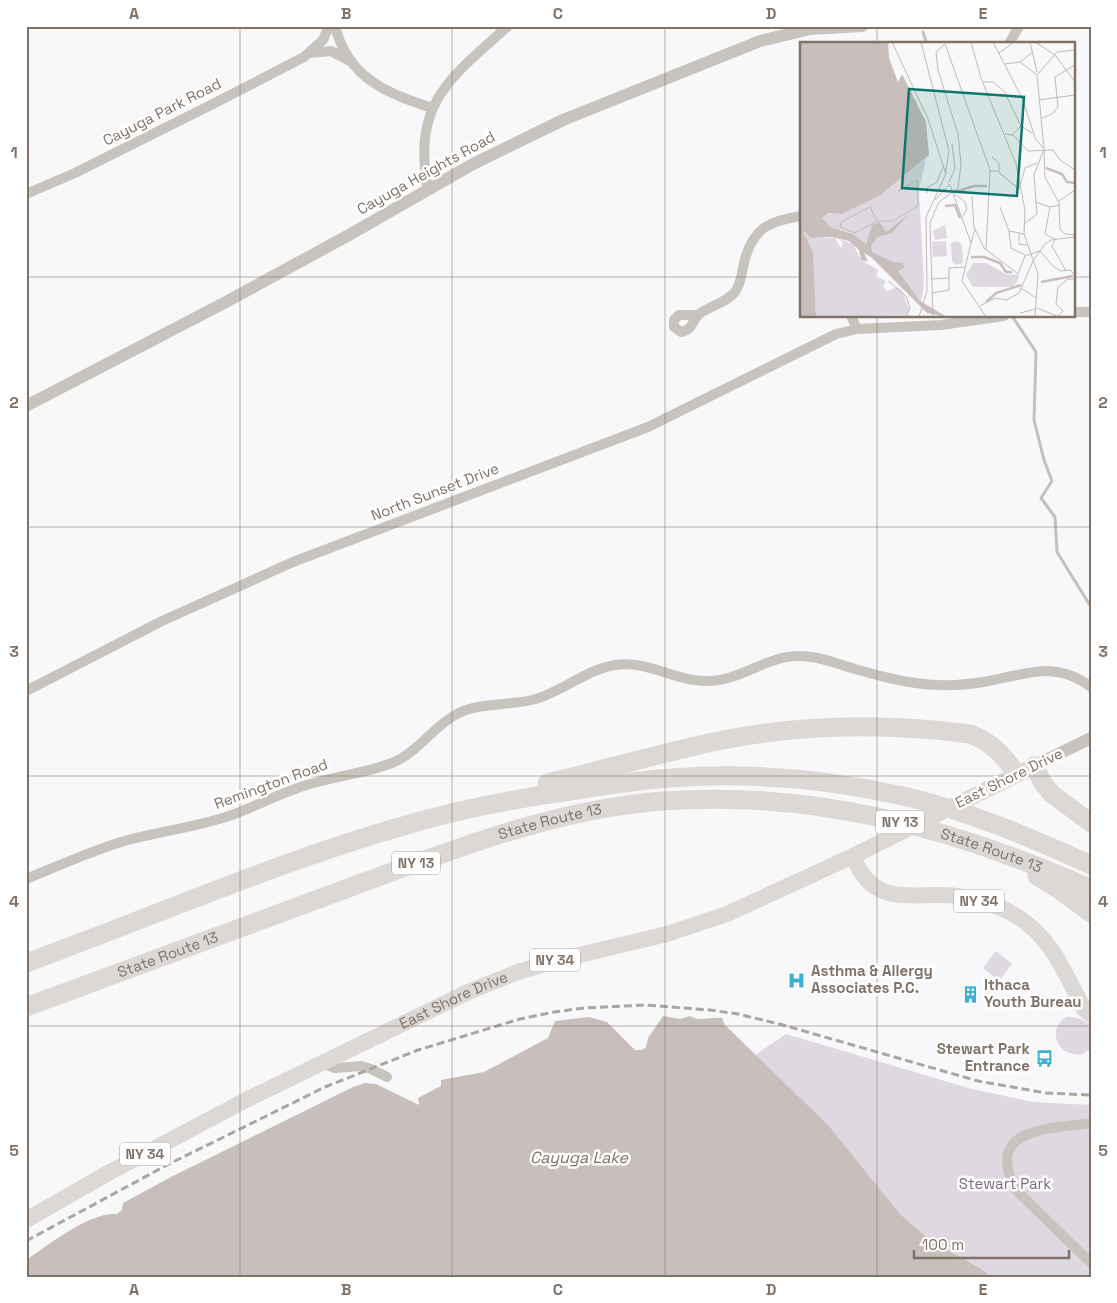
<svg xmlns="http://www.w3.org/2000/svg" width="1117" height="1303" font-family="'Space Grotesk',sans-serif">
<rect width="100%" height="100%" fill="#f8f8fa"/>
<path fill="#ded9e0" d="M996,951L1012,964L999,981L983,968Z
M1067,1017C1077,1017 1083,1019 1091,1026V1049L1081,1055C1075,1054 1069,1054 1065,1051C1051,1041 1054,1023 1067,1017Z
M786,1034L972,1089L1033,1102L1091,1105V1277H992L983,1270L929,1239L900,1214L829,1126L755,1055Z"/>
<path fill="#c8bebb" d="M663,1016L680,1019L690,1016C699,1022 711,1017 722,1018L725,1025L829,1126L900,1214L929,1239L983,1270L992,1277H26V1260C50,1244 89,1212 117,1214L122,1210L123,1203L171,1177L353,1087L365,1083L376,1084L419,1105L418,1098L441,1086V1080L484,1072L548,1038L555,1021L589,1017L607,1022L635,1050H642L646,1047L648,1038Z"/>
<g fill="none" stroke-linecap="round" stroke-linejoin="round">
<path stroke="#c8bebb" stroke-width="3" d="M923,32L927,44
M1012,316L1036,352L1034,420L1044,460L1052,481L1041,498L1055,517L1057,552L1091,607"/>
<path stroke="#c7c3bf" stroke-width="10" d="M335,26C348,78 386,93 432,108
M1009,44L1019,26
M309,53L331,51L348,60
M428,190C412,103 449,79 508,26
M26,194L75,173L209,106L304,57L323,40L329,26
M1073,312H1091
M698,315H679L674,320V327L681,332C693,330 692,321 699,314C710,306 726,303 735,292C741,284 742,272 744,263C752,229 768,221 801,216
M851,316L857,329
M26,691L162,621L293,562L648,427L836,334L857,329L941,325L1004,316
M26,879C58,866 89,852 121,842C156,832 191,828 226,817C254,808 281,792 310,784C336,776 366,773 392,763C417,753 432,728 455,715C478,702 507,706 532,700C561,693 585,670 615,665C647,660 673,680 703,681C740,683 766,655 800,656C819,656 837,664 855,669C883,677 909,684 938,685C955,686 972,684 989,681C1027,674 1057,660 1091,687
M321,1063L335,1068L361,1066L371,1069L387,1077
M1091,1123C1049,1129 983,1127 1016,1190L1091,1263"/>
<path stroke="#c7c3bf" stroke-width="12" d="M26,406L224,303L349,235L473,164L563,120L760,41L810,29L862,26
M1034,766L1091,738"/>
<g stroke="#dcd8d5" stroke-width="16">
<path d="M853,856C874,910 913,891 957,896C979,899 1004,907 1021,919C1055,943 1065,975 1084,1009L1091,1015"/>
<path id="s1" d="M26,1220L110,1172L248,1099L468,992L515,973L554,961L667,934L727,914L853,856L1034,766"/>
</g>
<g stroke="#dcd8d5" stroke-width="19">
<path d="M1034,766L1043,783L1052,794L1091,823"/>
<path d="M547,783C603,770 658,754 713,742C798,724 885,723 970,734C992,742 1003,755 1016,773"/>
<path d="M1037,876L1061,891L1091,913"/>
<path d="M26,963C152,917 274,863 403,826C460,809 518,798 577,790C608,785 639,780 671,778C748,772 827,779 903,796C969,811 1029,837 1091,865"/>
<path id="s2" d="M26,1007C135,967 243,927 351,887C452,850 555,809 663,801C814,790 954,828 1091,889"/>
</g>
<path stroke="#aca5a0" stroke-width="3" stroke-dasharray="8 4" stroke-linecap="butt" d="M26,1241L169,1164L325,1087L418,1050L520,1019L554,1012L584,1008L646,1005L710,1010L738,1014L783,1025L978,1081L1046,1093L1091,1095"/>
</g>
<path fill="none" stroke="#807267" stroke-width="1" stroke-opacity="0.55" d="M240,26V1277M452,26V1277M665,26V1277M877,26V44M26,277H801M1073,277H1091M877,316V1277M26,527H1091M26,776H1091M26,1026H1091"/>
<defs>
<symbol id="hospital-bare" viewBox="-9 -9 18 18"><path d="M-5-5h3v3.5h4V-5h3V5h-3V1.5h-4V5h-3Z" fill="#3fb0d3" stroke="#fff" stroke-width="2.5" paint-order="stroke"/></symbol>
<symbol id="building-bare" viewBox="-9 -9 18 18"><path d="M-4-6H4V6H1V3H-1V6H-4ZM-2.5-4.3h1.7v1.8h-1.7ZM.8-4.3h1.7v1.8H.8ZM-2.5-1h1.7V.8h-1.7ZM.8-1h1.7V.8H.8Z" fill="#3fb0d3" stroke="#fff" stroke-width="2.5" paint-order="stroke"/></symbol>
<symbol id="bus-bare" viewBox="-9 -9 18 18"><path d="M-5-6H5V4H4V6H2V4H-2V6H-4V4H-5ZM-3.5-4V0h7V-4ZM-3.5 1.2v1.5H-2V1.2ZM2 1.2v1.5H3.5V1.2Z" fill="#3fb0d3" stroke="#fff" stroke-width="2.5" paint-order="stroke"/></symbol>
</defs>
<g fill-rule="evenodd">
<use href="#hospital-bare" x="784" y="968" width="25" height="25"/>
<use href="#building-bare" x="958" y="982" width="25" height="25"/>
<use href="#bus-bare" x="1032" y="1046" width="25" height="25"/>
</g>
<g text-anchor="middle" stroke-width="5" stroke-linejoin="round" paint-order="stroke">
<g fill="#fff" stroke="#a69c95" stroke-width="1">
<rect x="876" y="810.5" width="48" height="23" rx="4"/>
<rect x="392" y="851.5" width="48" height="23" rx="4"/>
<rect x="954" y="889.5" width="50" height="23" rx="4"/>
<rect x="530" y="948.5" width="50" height="23" rx="4"/>
<rect x="120" y="1142.5" width="50" height="23" rx="4"/>
</g>
<g font-size="14" font-weight="bold" fill="#807267">
<text x="900" y="827">NY 13</text>
<text x="416" y="868">NY 13</text>
<text x="979" y="906">NY 34</text>
<text x="555" y="965">NY 34</text>
<text x="145" y="1159">NY 34</text>
</g>
<g font-size="15" fill="#807267" stroke="#fff">
<text transform="translate(162 112) rotate(-27)" y="5">Cayuga Park Road</text>
<text transform="translate(426 173) rotate(-29)" y="5">Cayuga Heights Road</text>
<text transform="translate(435 492) rotate(-21)" y="5">North Sunset Drive</text>
<text transform="translate(1009 778) rotate(-26)" y="5">East Shore Drive</text>
<text transform="translate(271 784) rotate(-20)" y="5">Remington Road</text>
<text dy="5" stroke="none"><textPath href="#s2" startOffset="556">State Route 13</textPath></text>
<text dy="5" stroke="none"><textPath href="#s2" startOffset="1006">State Route 13</textPath></text>
<text dy="5" stroke="none"><textPath href="#s2" startOffset="151">State Route 13</textPath></text>
<text dy="5" stroke="none"><textPath href="#s1" startOffset="481">East Shore Drive</textPath></text>
</g>
<g font-size="15" font-weight="bold" fill="#807267" stroke="#fff" text-anchor="start">
<text x="811" y="976">Asthma &amp; Allergy<tspan x="811" dy="17">Associates P.C.</tspan></text>
<text x="984" y="990">Ithaca<tspan x="984" dy="17">Youth Bureau</tspan></text>
<text x="1030" y="1054" text-anchor="end">Stewart Park<tspan x="1030" dy="17">Entrance</tspan></text>
</g>
<g font-size="15" fill="#7a6a7e" stroke="#fff">
<text x="1005" y="1189">Stewart Park</text>
</g>
<g font-size="16" font-style="italic" fill="#806f67" stroke="#fff">
<text x="579" y="1163">Cayuga Lake</text>
</g>
</g>
<g transform="translate(800 42)">
<rect width="275" height="275" fill="#f8f8fa"/>
<path d="M126,116L119,148L124,241L121,263L63,205L26,189L28,183L22,176L28,171L42,172L81,153ZM145,183L147,196L135,198L133,189ZM2,190L13,196H35L41,206L43,201L39,197L53,202L61,218L78,228L76,234L86,239L83,244L87,249L97,245L102,249L109,267L107,273L16,275L12,213ZM146,199L147,214L133,215L132,200ZM157,199L162,203L163,221L156,223L152,219L151,201ZM173,221H186L206,232L219,233L218,238L213,245H173L166,233Z" fill="#ded9e0"/>
<path d="M0,0H88L89,16L98,40L102,32L126,80L129,113L81,153L42,172L28,171L22,176L30,185L52,192L66,202L72,183L80,180L86,190L108,173L92,191L77,195L71,204L72,210L93,220L103,221L104,226L98,229L120,259L147,275L127,271L71,215L64,211L68,220L61,218L59,208L49,199L32,195L11,196L3,189L13,210L16,275H0Z" fill="#c8bebb"/>
<path fill="none" stroke="#c8bebb" stroke-width="2.5" d="M246,126L262,132L267,140L275,141M155,150L174,144H187M145,164L155,163L160,176M171,215H184L200,221L206,230H212M241,240L273,234M186,260L196,251L221,243"/>
<path fill="none" stroke="#c1bab6" stroke-width="1" d="M92,0L128,77L146,132M171,0L181,36L216,122L225,168L224,192L238,232L235,275M193,0L223,58L235,96L243,106M230,0L237,30M235,0L255,13L275,40M145,2L190,128L186,208M199,11L214,0M220,20L233,10M205,22L220,20L237,33M182,40H193L204,49L221,84M239,58L275,53M242,76L252,72L258,65L255,35L275,23M205,92L213,93L228,109L253,108L260,118L275,128M212,93L221,84L232,91M244,108L245,135L259,161L260,187L265,192L275,193M192,115L199,121V130M190,129H197L219,147L225,126L237,121M149,140L155,126L152,102M150,143L171,201L162,239L186,275M127,151L128,145L137,140L143,125M155,152L165,160L167,167L163,174M172,154L174,187M135,158L150,142M259,159L275,148M235,160L250,165L259,163M70,165L77,179L55,191L40,185L41,180ZM200,165L209,189L224,192M250,165L245,192L255,197L252,204L266,229M77,179H93L118,164L117,138L98,149L101,148M224,182L237,172L234,133L244,107L237,33L257,10L275,8M209,189L211,206L225,213M219,192V202L227,203M171,201L175,187L184,206L218,232L225,214L240,209L254,225L261,229L270,228L275,233M131,237L149,236M88,239L106,254L110,266L106,275M221,246L236,256M132,251L149,248V226L166,225M180,264L195,256L207,258L219,251L233,219L245,202L251,198L275,195M237,266L259,275M220,271L236,267M258,274L263,269L256,262L258,245L268,237H275M119,275L127,249L126,175L145,134L149,109L121,0M133,275L130,181L139,160L158,146L161,122L158,92L138,28L136,10L145,2"/>
<path fill="#0f766e" fill-opacity="0.15" stroke="#0f766e" stroke-width="2.5" d="M109,47L224,55L217,154L102,146Z"/>
<rect width="275" height="275" fill="none" stroke="#807267" stroke-width="2.5"/>
</g>
<rect width="1117" height="1303" fill="none" stroke="#ffffff" stroke-width="55"/>
<path d="M914 1250v8h155v-8" fill="none" stroke="#807267" stroke-width="2.5"/>
<text x="922" y="1250" font-size="15" fill="#807267" stroke="#ffffff" stroke-width="4" paint-order="stroke">100 m</text>
<rect x="28" y="28" width="1062" height="1248" fill="none" stroke="#807267" stroke-width="2"/>
<g font-size="16" text-anchor="middle" font-weight="bold" fill="#807267">
<text x="134" y="19">A</text>
<text x="346" y="19">B</text>
<text x="558" y="19">C</text>
<text x="771" y="19">D</text>
<text x="983" y="19">E</text>
<text x="14" y="158">1</text>
<text x="1103" y="158">1</text>
<text x="14" y="408">2</text>
<text x="1103" y="408">2</text>
<text x="14" y="657">3</text>
<text x="1103" y="657">3</text>
<text x="14" y="907">4</text>
<text x="1103" y="907">4</text>
<text x="14" y="1156">5</text>
<text x="1103" y="1156">5</text>
<text x="134" y="1295">A</text>
<text x="346" y="1295">B</text>
<text x="558" y="1295">C</text>
<text x="771" y="1295">D</text>
<text x="983" y="1295">E</text>
</g>
</svg>
